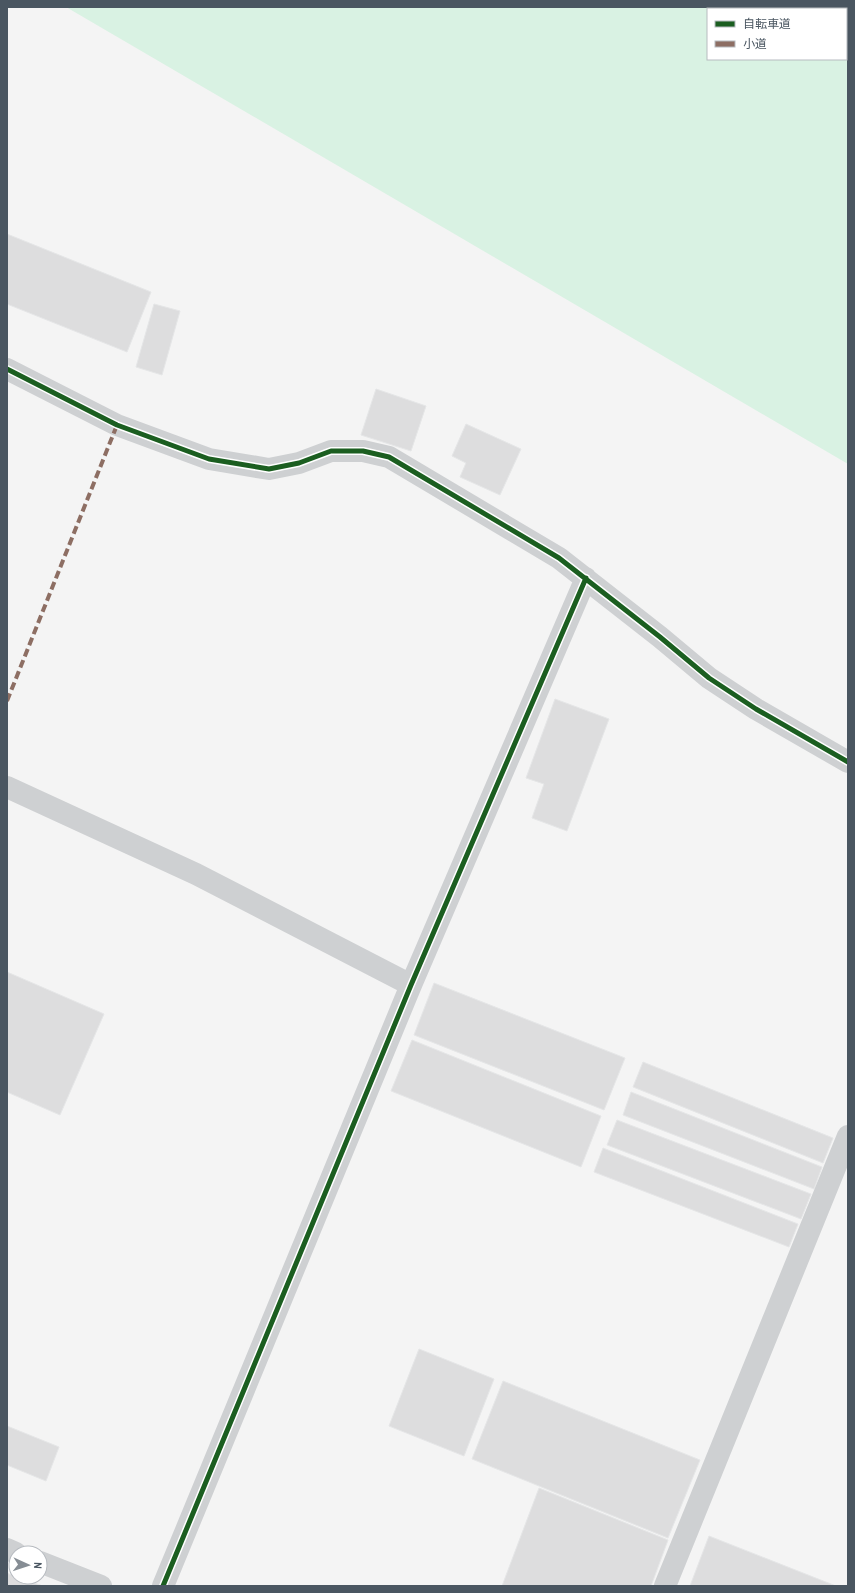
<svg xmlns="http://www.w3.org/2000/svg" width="855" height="1593" font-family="'Archivo Narrow','Noto Sans JP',sans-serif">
<rect width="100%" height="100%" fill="#f4f4f4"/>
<path fill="#d9f2e3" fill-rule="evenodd" d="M66,7H848V464ZM708,9H846V59H708Z"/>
<path fill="#ddddde" stroke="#e5e6e7" d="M7,234L151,292L127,352L7,304Z
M154,304L180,311L162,375L136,367Z
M376,389L426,406L411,451L361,435Z
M466,424L521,449L500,495L460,477L466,463L452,456Z
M555,699L609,719L567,831L532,818L544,784L526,778Z
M7,972L104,1014L60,1115L7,1092Z
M434,983L625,1058L604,1110L414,1035Z
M412,1040L601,1116L581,1167L391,1091Z
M643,1062L833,1138L823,1163L633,1087Z
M631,1092L822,1167L814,1189L623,1115Z
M617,1120L811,1194L801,1219L607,1145Z
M603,1148L798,1224L789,1247L594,1172Z
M419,1349L494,1379L464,1456L389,1426Z
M503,1381L700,1460L668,1538L472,1459Z
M7,1426L59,1447L46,1481L7,1465Z
M539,1488L668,1540L651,1586H502Z
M709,1536L836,1586H690Z
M7,1573L16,1577L43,1586H7Z"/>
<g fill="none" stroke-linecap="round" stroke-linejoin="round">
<path stroke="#ced0d2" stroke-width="22" d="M7,369L117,425L209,459L269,469L299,463L331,451H363L389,457L559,558L660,637L709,678L756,709L848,762
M7,787L196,874L411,985
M7,1549L16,1553
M40,1562L101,1586
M163,1586L411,985L586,578
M665,1586L848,1136"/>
<path stroke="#8d6e63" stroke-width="4" stroke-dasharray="8 4" stroke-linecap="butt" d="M7,701L117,425"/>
<defs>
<path id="cycleway" d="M7,369L117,425L209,459L269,469L299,463L331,451H363L389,457L559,558L660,637L709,678L756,709L848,762
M163,1586L411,985L586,578"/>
</defs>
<use href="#cycleway" stroke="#fff" stroke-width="8"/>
<use href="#cycleway" stroke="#1b5e20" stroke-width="5"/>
</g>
<rect width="855" height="1593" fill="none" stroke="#4a5661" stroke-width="16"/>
<rect x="707" y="8" width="140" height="52" fill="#ffffff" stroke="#b7bbc0"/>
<rect x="715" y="21" width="20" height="6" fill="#1b5e20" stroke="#b7bbc0"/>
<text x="743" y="28" font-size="12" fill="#4a5661">自転車道</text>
<rect x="715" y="41" width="20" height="6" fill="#8d6e63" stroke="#b7bbc0"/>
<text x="743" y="48" font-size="12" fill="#4a5661">小道</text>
<g transform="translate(28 1565) rotate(93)"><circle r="19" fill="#ffffff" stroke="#b7bbc0"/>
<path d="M0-3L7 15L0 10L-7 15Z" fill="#868d94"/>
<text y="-6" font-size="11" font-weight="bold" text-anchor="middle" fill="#4a5661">N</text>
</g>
</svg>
